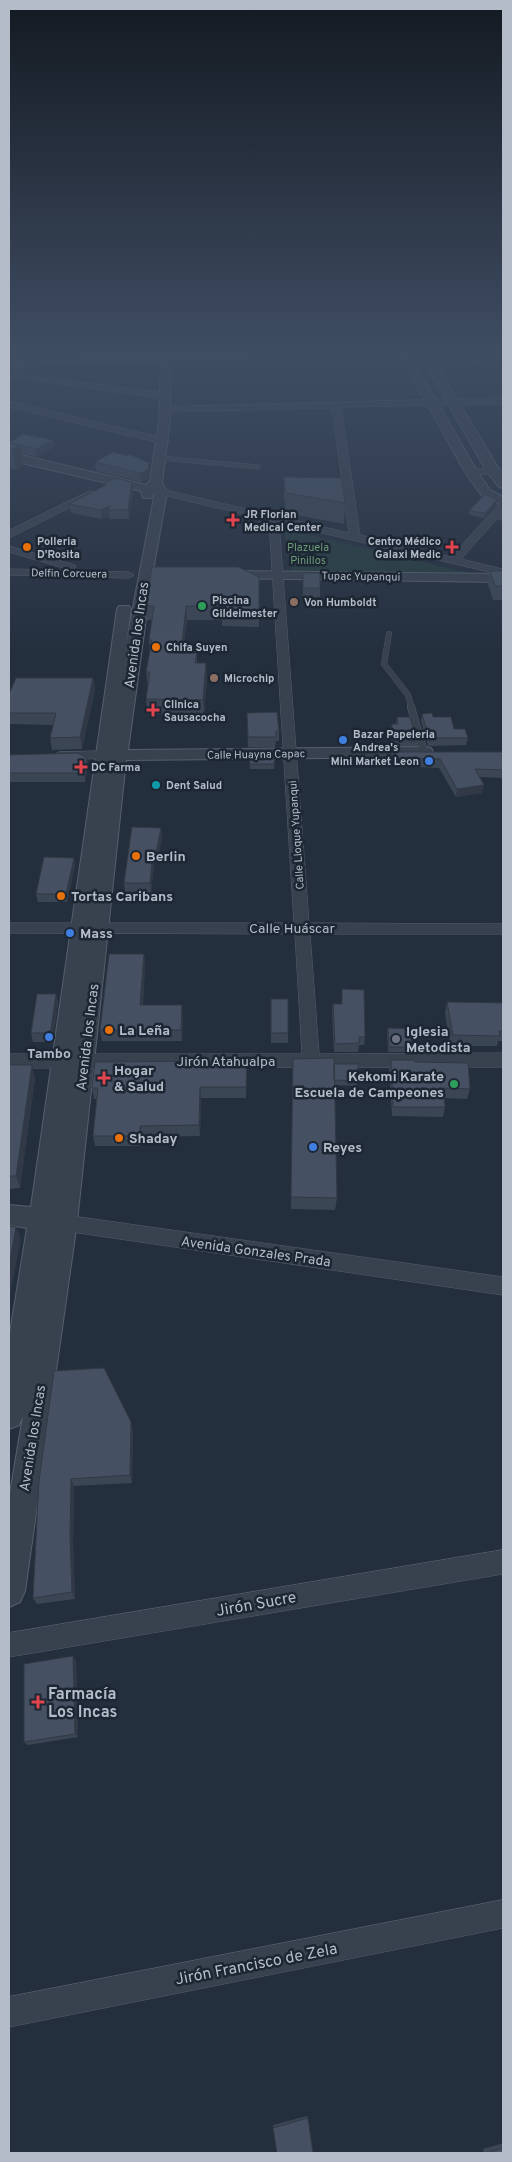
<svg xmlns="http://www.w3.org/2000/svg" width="512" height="2162" font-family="Overpass,sans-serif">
<rect width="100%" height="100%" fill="#242f3e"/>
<path fill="#263c3f" d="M284,529L469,573L291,571Z"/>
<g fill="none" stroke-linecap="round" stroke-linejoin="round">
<defs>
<path id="service-far2" d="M161,458L258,467"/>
<path id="service-far1" d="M389,634L384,664L408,695L412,709"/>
<path id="service" d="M411,707L424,752"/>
<path id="minor" d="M9,352H13V353L9,355Z
M9,373L166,393L170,396L166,399L9,377Z
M503,398V404L341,407L360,535L451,557L499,504L503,503V512L461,559L502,569V573L498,574L279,523L309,923L503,924V934H310L319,1054L503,1053V1067L9,1068V1054H302L295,934L9,933V923H294L269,520L158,494L156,492L161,489L349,533L332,408L166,412L162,409L163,407Z
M9,401L164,438L169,441L164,444L9,407Z
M471,469H503V475L468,474V470Z
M90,491L93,492V496L9,538V531Z
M9,546L75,565L76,567L71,570L9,552Z
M9,569L129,572L134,575L129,578L9,575Z
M102,751L107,752L109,755L107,758L59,760L52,756L59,752Z
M65,1215L503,1277V1295L65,1231L58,1229L55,1223L58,1217Z
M503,1550V1574L9,1657V1633Z
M503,1900V1928L9,2027V1997Z"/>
<path id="tertiary" d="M398,352H408L477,471L490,490L503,497V506L482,496L465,472Z
M419,352H429L503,476V488L499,487L487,472Z
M166,355L171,358L170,421L162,483L167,492L151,582L128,750L425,747L431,748L433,752L431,756L425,757L126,760L77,1222L25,1591L20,1602L9,1607V1499L23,1416L19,1425L9,1429V1339L27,1228L9,1225V1205L31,1207L117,609L119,606H129L131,609L126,644L155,492L151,498H143L141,491L9,460V452L146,485L150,481L159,421L161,358Z
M224,571L503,574V582L219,578L217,575L219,572Z"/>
<path id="secondary" d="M233,352H359L354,355L9,366V360Z"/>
</defs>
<use href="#service-far2" stroke="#565f6c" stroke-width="5"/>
<use href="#service-far1" stroke="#565f6c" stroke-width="6"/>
<use href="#service" stroke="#565f6c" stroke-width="8"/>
<use href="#minor" stroke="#565f6c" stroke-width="1"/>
<use href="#tertiary" stroke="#565f6c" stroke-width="2"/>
<use href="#secondary" stroke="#565f6c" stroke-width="1"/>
<use href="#service-far2" stroke="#38414e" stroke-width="4.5"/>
<use href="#service-far1" stroke="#38414e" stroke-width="5.5"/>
<use href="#service" stroke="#38414e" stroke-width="7"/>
<use href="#minor" fill="#38414e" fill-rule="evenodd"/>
<use href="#tertiary" fill="#38414e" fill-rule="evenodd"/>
<use href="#secondary" fill="#465061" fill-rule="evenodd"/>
</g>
<path fill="#3b4654" d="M437,352H478L481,356L480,364L459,365L454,357L440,358Z
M9,443L54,447L37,457L21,453L23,465L16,470L9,468Z
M95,462L149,463L150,471L148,479L141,482L96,471Z
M284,477L345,503L344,524L286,513L284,497Z
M132,482L133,491L129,519H109V516L102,519L71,513L69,504L106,486L105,483Z
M503,504V521L498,520L500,508Z
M496,505L484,518L469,515V511Z
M490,571H503V600H493L488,584Z
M303,573L320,588V597H303Z
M259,577V627L222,626V620H187L183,653H197V663H206L207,678L204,714H148L146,699L148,687L146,672L150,653L149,640L152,620H147L146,606Z
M93,678L95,690L82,749L52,750L50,738L53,725L9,724V694Z
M247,713L279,731V741H276L275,747H248Z
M422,714L433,717L468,738L466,745L428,746L421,721Z
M397,717L417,741V746H393L391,729L392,724H396Z
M395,752H503V778L480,777L482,793L456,797L439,768L395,766L394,760Z
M9,755L87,758L88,766L85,782H9Z
M249,756H275L274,769H250Z
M161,828L162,838L157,863H154L151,893H125L124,883Z
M74,858L75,865L67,902H38L36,894Z
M144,954L145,965L143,1005L183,1016L182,1041H102L100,1030Z
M342,989L365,1037L364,1045H359L358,1052H334L332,1013L333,1004H342Z
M56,994L58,1003L53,1039L47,1042H33L31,1033Z
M271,999L288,1033V1043H271Z
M447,1002L503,1003V1041H498L497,1046H450L445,1013Z
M388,1028L412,1047L411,1052H388L387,1033Z
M293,1059L334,1068L358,1081L357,1086L334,1085L337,1198L335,1210L291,1209Z
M391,1060L415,1062L470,1089L467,1099L444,1098L445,1107L443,1117L392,1116L389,1069Z
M247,1061L246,1098H201L200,1136L142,1137L141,1146H95L93,1136L97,1099H94L92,1088Z
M9,1065L35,1078L20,1188L9,1189Z
M133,1430L132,1483L74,1486L73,1543L75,1599L37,1604L33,1598L39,1481Z
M73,1656L76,1661L78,1737L28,1745L24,1742Z
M307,2116L308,2118L277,2153L273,2125Z
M503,2143V2153H484L483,2149Z"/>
<path fill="#303945" d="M53,440L54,447L37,457L36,449Z
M20,446L23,465L16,470L12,450Z
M149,463L150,471L148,479L141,482L140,473Z
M132,482L133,491L129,519L128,510Z
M497,500L496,505L484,518L485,513Z
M110,506L108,510L109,516L102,519L101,510Z
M186,606L187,620L181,668V653Z
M206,663L207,678L204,714L203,700Z
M93,678L95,690L82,749L80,737Z
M87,758L88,766L85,782L84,773Z
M484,785L482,793L456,797L457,789Z
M161,828L162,838L157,863L156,853Z
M153,853L154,863L151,893L150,883Z
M74,858L75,865L67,902L66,894Z
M144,954L145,965L142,1016L140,1005Z
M56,994L58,1003L53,1039L47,1042L45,1033Z
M182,1005L183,1016L182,1041L181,1030Z
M32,1065L35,1078L20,1188L16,1176Z
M200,1087L201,1098L200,1136L199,1125Z
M140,1126L142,1137L141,1146L140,1136Z
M16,1227L21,1239L10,1295H9V1266Z
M131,1422L133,1430L132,1483L130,1475Z
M71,1479L74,1486L73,1543L75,1599L72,1592L70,1537Z
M73,1656L76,1661L78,1737L75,1734Z"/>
<path fill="#455162" stroke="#303945" d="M457,352H478L481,356L460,357Z
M23,434L53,440L36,449L9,443Z
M9,443L20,446L12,450L9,449Z
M113,452L128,456L129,454L149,463L148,470L140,473L95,462Z
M284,477L341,478L345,503L286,493Z
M115,478L132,482L128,510H108L110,506L101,510L69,504L106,485L105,483Z
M485,494L497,500L485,513L469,511Z
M152,567H238L259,577V612H222L223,606H186L181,653H197L195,663H206L203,700L146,699L150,672H146L152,640H149L154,606H146Z
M490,571H503V586H495Z
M303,573H320V588H303Z
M16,678H93L80,737L50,738L56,713H9V694Z
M277,712L279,731H276V737H248L247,713Z
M432,713L433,717H451L454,729H465L468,738H429L422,714Z
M397,717H410L417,741H393L392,724H398Z
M395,752H503V770L475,769L484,785L457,789L440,759L396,758Z
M78,753L87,758L84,773H9V755Z
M249,756H275L274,764H250Z
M132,827L161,828L156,853H153L150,883H124Z
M44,857L74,858L66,894H36Z
M109,954H144L140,1005H182L181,1030H100Z
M342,989L364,990L365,1037H359V1043L335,1044L333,1004H342Z
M37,994H56L51,1030L45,1033H31Z
M271,999H288V1033H271Z
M447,1002L503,1003V1031H499L500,1036L453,1035Z
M388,1028L410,1029L412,1047H389Z
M334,1058L337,1198L291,1197L293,1059Z
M391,1060H414L415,1062L468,1063L470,1089L443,1088L445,1107H393Z
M247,1061L246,1087H200L199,1125L140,1126V1136H93L98,1088H92L95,1062Z
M334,1064H358V1081L334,1080Z
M9,1065H32L16,1176H9Z
M9,1226L16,1227L9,1266Z
M104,1368L131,1422L130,1475L71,1479L70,1537L72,1592L33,1598L39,1481L54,1371Z
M73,1656L75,1734L24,1742V1664Z
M308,2118L313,2153H277L273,2128Z
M503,2148V2153H488Z"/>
<linearGradient id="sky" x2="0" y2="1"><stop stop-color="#141a22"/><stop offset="0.54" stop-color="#3f4d63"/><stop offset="1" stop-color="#3f4d63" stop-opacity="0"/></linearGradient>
<rect width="512" height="655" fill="url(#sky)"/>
<g fill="#e0444e" stroke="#1d2633" stroke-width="2">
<path d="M230.5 512.5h5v5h5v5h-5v5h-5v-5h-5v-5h5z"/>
<path d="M449.5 539.5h5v5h5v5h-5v5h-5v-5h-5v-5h5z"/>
<path d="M150.5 702.5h5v5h5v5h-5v5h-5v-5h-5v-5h5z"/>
<path d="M78.5 759.5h5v5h5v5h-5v5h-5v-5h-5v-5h5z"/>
<path d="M101.5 1070.5h5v5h5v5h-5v5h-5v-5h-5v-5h5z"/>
<path d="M35.5 1694.5h5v5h5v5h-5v5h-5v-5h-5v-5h5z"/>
</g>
<g fill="#e8710a" stroke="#1d2633" stroke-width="2">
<circle cx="27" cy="547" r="5"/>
<circle cx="156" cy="647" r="5"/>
<circle cx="136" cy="856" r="5"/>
<circle cx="61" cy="896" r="5"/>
<circle cx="109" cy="1030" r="5"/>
<circle cx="119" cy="1138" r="5"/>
</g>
<g fill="#8d6e63" stroke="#1d2633" stroke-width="2">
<circle cx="294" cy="602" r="5"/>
<circle cx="214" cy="678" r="5"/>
</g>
<g fill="#2e9e5b" stroke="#1d2633" stroke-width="2">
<circle cx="202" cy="606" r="5"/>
<circle cx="454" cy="1084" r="5"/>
</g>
<g fill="#3f7fe0" stroke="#1d2633" stroke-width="2">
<circle cx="343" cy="740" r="5"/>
<circle cx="429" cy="761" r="5"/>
<circle cx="70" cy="933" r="5"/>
<circle cx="49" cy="1037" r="5"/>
<circle cx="313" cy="1147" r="5"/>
</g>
<circle fill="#0f9aa8" stroke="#1d2633" stroke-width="2" cx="156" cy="785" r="5"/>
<circle fill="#6b7280" stroke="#1d2633" stroke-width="2" cx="396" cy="1039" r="5"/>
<g text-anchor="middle" stroke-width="5" stroke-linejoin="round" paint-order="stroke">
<g font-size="11" font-weight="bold" fill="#b4bcc9" stroke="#1d2633" text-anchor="start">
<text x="244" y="518">JR Florian<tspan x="244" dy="13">Medical Center</tspan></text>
<text x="37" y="545">Polleria<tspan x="37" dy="13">D'Rosita</tspan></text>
<text x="441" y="545" text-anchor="end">Centro Médico<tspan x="441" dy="13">Galaxi Medic</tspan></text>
<text x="212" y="604">Piscina<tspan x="212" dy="13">Gildeimester</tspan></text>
<text x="304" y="606">Von Humboldt</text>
<text x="166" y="651">Chifa Suyen</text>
<text x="224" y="682">Microchip</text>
<text x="164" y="708">Clinica<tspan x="164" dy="13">Sausacocha</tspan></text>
<text x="353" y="738">Bazar Papeleria<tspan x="353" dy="13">Andrea's</tspan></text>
<text x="419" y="765" text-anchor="end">Mini Market Leon</text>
<text x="91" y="771">DC Farma</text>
<text x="166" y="789">Dent Salud</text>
</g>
<g font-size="11" fill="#6b9a76" stroke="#1d2633">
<text x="308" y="551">Plazuela<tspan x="308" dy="13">Pinillos</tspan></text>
</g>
<g font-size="11" fill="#b4bcc9" stroke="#1d2633">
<text transform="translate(69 573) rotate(1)" y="4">Delfin Corcuera</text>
<text transform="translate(361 576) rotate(1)" y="4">Tupac Yupanqui</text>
<text transform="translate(256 754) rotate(-1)" y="4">Calle Huayna Capac</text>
<text transform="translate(296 835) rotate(-94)" y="4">Calle Lloque Yupanqui</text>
</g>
<g font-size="14" fill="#b4bcc9" stroke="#1d2633">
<text transform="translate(136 635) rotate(-82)" y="5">Avenida los Incas</text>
<text x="292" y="933">Calle Huáscar</text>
<text transform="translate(87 1037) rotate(-83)" y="5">Avenida los Incas</text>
<text x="226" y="1066">Jirón Atahualpa</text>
<text transform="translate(256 1251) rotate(8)" y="5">Avenida Gonzales Prada</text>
<text transform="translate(32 1438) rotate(-81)" y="5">Avenida los Incas</text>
</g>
<g font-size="14" font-weight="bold" fill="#b4bcc9" stroke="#1d2633" text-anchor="start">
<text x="146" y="861">Berlin</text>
<text x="71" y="901">Tortas Caribans</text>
<text x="80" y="938">Mass</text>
<text x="119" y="1035">La Leña</text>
<text x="406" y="1036">Iglesia<tspan x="406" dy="16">Metodista</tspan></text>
<text x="49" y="1058" text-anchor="middle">Tambo</text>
<text x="114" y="1075">Hogar<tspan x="114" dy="16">&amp; Salud</tspan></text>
<text x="444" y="1081" text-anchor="end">Kekomi Karate<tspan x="444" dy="16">Escuela de Campeones</tspan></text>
<text x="129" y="1143">Shaday</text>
<text x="323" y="1152">Reyes</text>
</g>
<g font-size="16" fill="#b4bcc9" stroke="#1d2633">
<text transform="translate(256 1603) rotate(-10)" y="6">Jirón Sucre</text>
<text transform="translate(256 1963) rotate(-11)" y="6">Jirón Francisco de Zela</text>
</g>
<g font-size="16" font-weight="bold" fill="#b4bcc9" stroke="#1d2633" text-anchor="start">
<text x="48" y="1699">Farmacía<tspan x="48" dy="18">Los Incas</tspan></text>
</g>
</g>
<rect width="512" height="2162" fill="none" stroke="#b4bcc9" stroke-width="20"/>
</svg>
